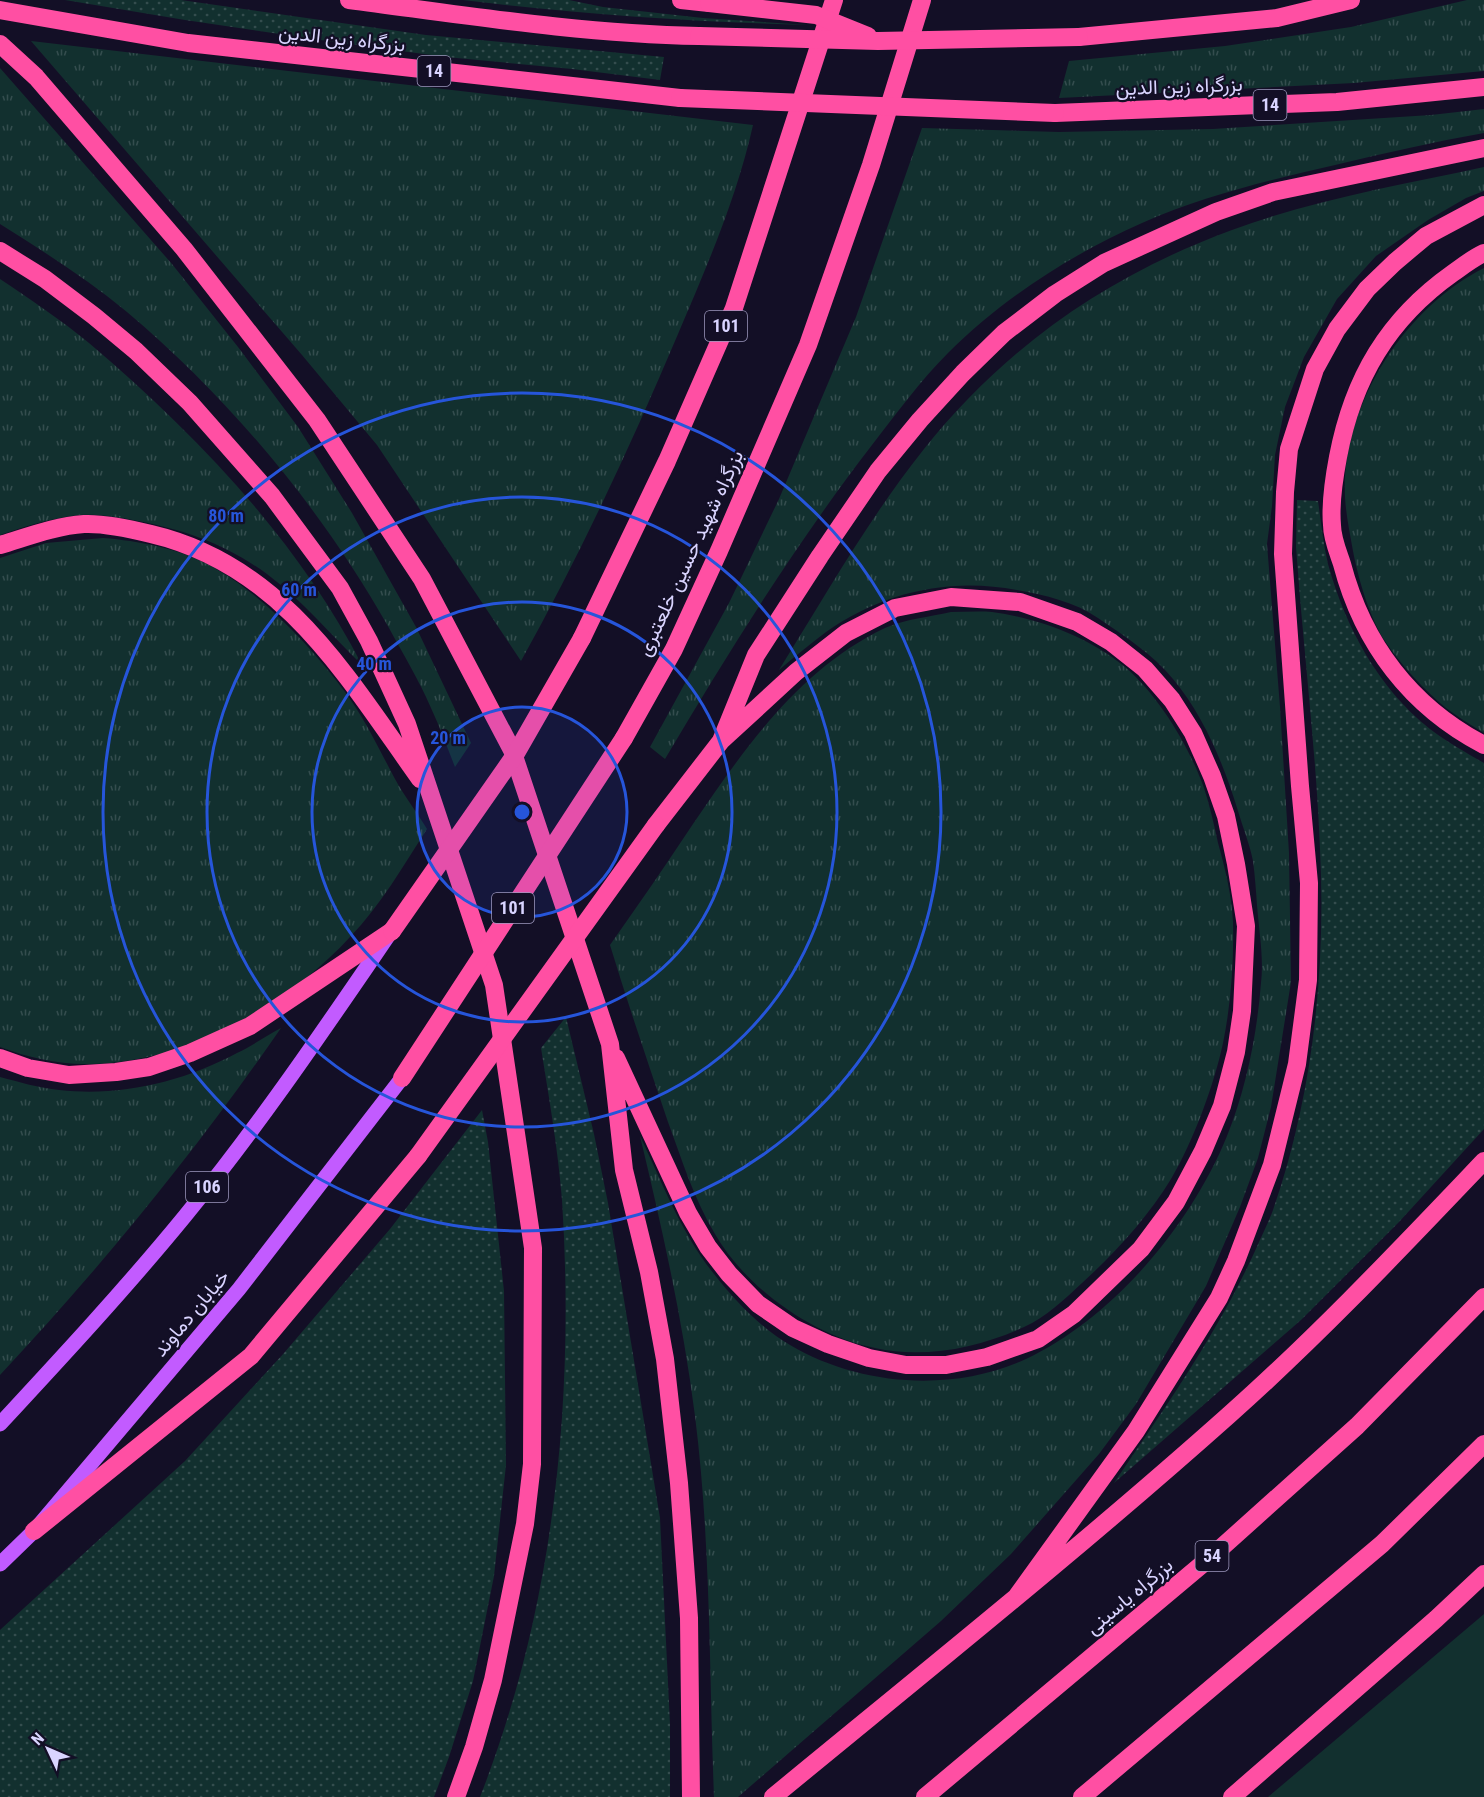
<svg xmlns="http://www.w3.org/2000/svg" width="1484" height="1797" font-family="'Roboto Condensed',Vazirmatn,sans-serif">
<defs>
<pattern id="grass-tufts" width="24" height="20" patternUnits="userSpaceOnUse" patternTransform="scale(1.5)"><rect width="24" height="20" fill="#12302f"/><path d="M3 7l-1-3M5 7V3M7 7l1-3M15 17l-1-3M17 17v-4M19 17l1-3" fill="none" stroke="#344d4e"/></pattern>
<pattern id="garden-dots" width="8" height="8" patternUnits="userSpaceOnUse" patternTransform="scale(1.5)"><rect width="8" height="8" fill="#12302f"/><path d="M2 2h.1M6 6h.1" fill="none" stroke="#344d4e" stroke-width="1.8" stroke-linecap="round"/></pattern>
</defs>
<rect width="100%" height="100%" fill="#130f26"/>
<path fill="url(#grass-tufts)" d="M1467,0H1484V71L1354,83L1059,98L1069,61L1225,46L1351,27Z
M31,41L753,125C737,197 707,266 678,334C631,445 580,555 521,661L377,445L302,355Z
M0,68L172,264L238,347L298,427L352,513L416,627L471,743L455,767C447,747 440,727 431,708C419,680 403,654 389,628C321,508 232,401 127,312C87,279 43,251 0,224Z
M1484,109V133C1434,142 1384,153 1335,165C1270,180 1203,196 1142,223C1072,254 1003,298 948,353C920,381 896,414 872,445C795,545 729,651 665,759L650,747L729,603L779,499L856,317L922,128L1059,132L1213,129L1431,115Z
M1484,167V191L1466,198L1428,220L1376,256L1337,299L1304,357L1285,407L1275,455L1272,506L1267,544L1280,707L1289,853L1291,982L1271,1107L1258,1158L1240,1207L1206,1286L1136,1404L1099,1454L1011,1554L941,1621L738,1797H714C709,1670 711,1543 695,1416C683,1321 662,1228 640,1136C662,1182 681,1233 714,1274C735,1301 761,1328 790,1345C859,1386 953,1393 1026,1359C1113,1318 1191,1225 1227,1136C1246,1089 1257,1035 1261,983C1264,958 1259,931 1257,905C1256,891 1255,876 1253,861C1250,845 1243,828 1238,811C1224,765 1204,716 1173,679C1153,654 1124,636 1098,618C1075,602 1045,595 1017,590C950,577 882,592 826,632C810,644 794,657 779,670C825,596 869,518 924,449C1005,347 1109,275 1232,230C1313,200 1400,185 1484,167Z
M1484,268V733C1471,725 1458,717 1446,708C1424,690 1401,665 1385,641C1370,619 1358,578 1353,551C1350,534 1346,515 1345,497C1341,407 1404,308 1484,268Z
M0,279C30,299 61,320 89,343C196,434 297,539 362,665C331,635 302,600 267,574C227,545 186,530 138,521C119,517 98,514 79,515C52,518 26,526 0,535Z
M103,538C139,541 177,548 209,565C259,591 311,646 345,692C365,719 379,749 395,779C404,796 417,812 427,829C403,866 381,905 350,937C286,1007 181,1065 85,1064C56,1064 27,1057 0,1047V558L46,543Z
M951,612C965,612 979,611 992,612C1038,618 1089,637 1125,667C1159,696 1189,746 1204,788C1210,806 1214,825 1218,843C1225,868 1232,896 1233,922C1234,962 1231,1004 1223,1043C1214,1085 1193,1142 1171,1179C1148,1217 1115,1253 1082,1283C1065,1299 1046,1317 1024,1327C978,1348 924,1359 875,1348C813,1336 746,1288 715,1234C694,1199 682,1160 668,1122C648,1063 628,1004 610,945C638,905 666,865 693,824C745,748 799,669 885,628C905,619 930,617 951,612Z
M281,1028C196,1151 102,1266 0,1375V1077C19,1082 39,1088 59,1090C120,1097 183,1082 237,1053C252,1046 266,1036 281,1028Z"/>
<path fill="#12302f" d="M1484,1614V1797H1268Z"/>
<path fill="url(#garden-dots)" d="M65,0H181L426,35L664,57L660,80L572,69L446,57L334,42L185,20Z
M463,0H569L603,7L703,18L808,25C693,22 577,14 463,0Z
M1297,500L1318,501C1321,521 1323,543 1328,564C1345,626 1378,688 1430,729C1447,742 1465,752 1484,763V1129L1399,1222L1301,1320L1114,1483C1165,1408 1217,1334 1255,1251C1261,1237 1268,1224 1273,1210C1313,1095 1326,970 1320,849C1316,748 1303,648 1296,547Z
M566,1017L594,1134L608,1203L660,1518L670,1724V1797H480C554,1608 575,1401 562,1200C558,1149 549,1098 541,1048Z
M482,1110L488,1142L504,1291L506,1465L494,1576L473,1681L449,1757L434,1797H0V1630L185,1461L284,1353L390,1229Z"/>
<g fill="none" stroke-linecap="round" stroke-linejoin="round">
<path stroke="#c25bff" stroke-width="15" d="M0,1424C63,1356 126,1288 185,1216C258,1127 323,1031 388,936
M0,1564L34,1531L239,1289L402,1078"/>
<path stroke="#ff4fa3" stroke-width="18" d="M349,0C465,15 582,34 699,36
M681,0L709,3
M0,10L188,43L680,98
M1079,37L1277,18L1351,0
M0,44L36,77L184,249L317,420L422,579L512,750L610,1044L624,1170L649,1272L665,1359L679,1483L689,1618L691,1797
M1055,113L1337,102L1484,87
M0,251L45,279L94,316L136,351L190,403L272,496L340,588L369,641L407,724L494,985L533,1248L532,1464L525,1524L493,1680L474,1747L456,1797
M1484,253C1473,258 1463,266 1453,273C1388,319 1353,378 1338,457C1334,478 1330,503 1332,525C1332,538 1338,552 1342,564C1363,644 1411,707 1484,745
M0,545C27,537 55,526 84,524C105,523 131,529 151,534C283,565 347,677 420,779
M582,638L667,461L734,308L834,0
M624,738L674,649L719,551L808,345L871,165L922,0
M656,825L721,741L756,655L820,556L878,471L920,420L963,373L1004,333L1055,294L1104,263L1216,212L1273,192L1484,148
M0,1058L28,1068L69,1075L116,1072L149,1067L190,1053L250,1026L392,931
M616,1058L688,1213L708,1247L729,1274L758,1304L793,1328L828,1344L869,1358L906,1365H946L987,1357L1038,1339L1074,1314L1141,1249L1176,1202L1203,1151L1222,1106L1236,1052L1242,1011L1246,926L1236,864L1226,816L1212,776L1193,733L1172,700L1145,669L1111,642L1077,622L1020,602L951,597L895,608L846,633L796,672L721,741
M34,1531L251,1356L418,1156
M1017,1596L1136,1431L1219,1298L1236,1261L1272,1165L1297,1064L1308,980L1309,883L1300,786L1283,554L1285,492L1289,449L1315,369L1337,329L1367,289L1395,262L1426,236L1484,205
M773,1797C926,1671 1081,1547 1229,1415C1319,1335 1401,1248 1484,1161
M925,1797L1212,1556L1357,1426L1484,1297
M1082,1797L1382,1544L1484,1444
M1232,1797L1436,1619L1484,1574"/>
<path stroke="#ff4fa3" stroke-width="18" d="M709,3L816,15L868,36
M699,36L878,41L1079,37
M680,98L1055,113
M392,931L515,755L582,638
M402,1078L624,738
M418,1156L656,825"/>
</g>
<circle cx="522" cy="812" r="105" fill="#2655da" fill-opacity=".12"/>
<g fill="none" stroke="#2655da" stroke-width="3">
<circle cx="522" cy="812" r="105"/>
<circle cx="522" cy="812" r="210"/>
<circle cx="522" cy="812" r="315"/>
<circle cx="522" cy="812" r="419"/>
</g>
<g text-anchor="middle" stroke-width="4.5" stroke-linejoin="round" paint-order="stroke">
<g fill="#130f26" stroke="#9e99be" stroke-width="1.5">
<rect x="417.5" y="56" width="33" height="30" rx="4.5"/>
<rect x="1253.5" y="90" width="33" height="30" rx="4.5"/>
<rect x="705" y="311" width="42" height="30" rx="4.5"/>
<rect x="492" y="893" width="42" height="30" rx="4.5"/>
<rect x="186" y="1172" width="42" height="30" rx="4.5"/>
<rect x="1195.5" y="1541" width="33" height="30" rx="4.5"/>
</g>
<g font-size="18" font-weight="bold" fill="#d9d4ff">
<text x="434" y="77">14</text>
<text x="1270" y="111">14</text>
<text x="726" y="332">101</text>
<text x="513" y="914">101</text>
<text x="207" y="1193">106</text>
<text x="1212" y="1562">54</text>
</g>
<g font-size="20" fill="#d9d4ff" stroke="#130f26">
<text transform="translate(342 38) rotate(6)" y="7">بزرگراه زین الدین</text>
<text transform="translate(1179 86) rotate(-2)" y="7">بزرگراه زین الدین</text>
<text transform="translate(690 553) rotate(-65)" y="7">بزرگراه شهید حسین خلعتبری</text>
<text transform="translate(191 1313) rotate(-50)" y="7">خیابان دماوند</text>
<text transform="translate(1129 1596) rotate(-40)" y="7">بزرگراه یاسینی</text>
</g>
</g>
<circle cx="522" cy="812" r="9" fill="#2655da" stroke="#130f26" stroke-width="3"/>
<g font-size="18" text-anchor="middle" font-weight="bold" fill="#2655da" stroke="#130f26" stroke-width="4.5" stroke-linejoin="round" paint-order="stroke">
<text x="226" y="522">80 m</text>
<text x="299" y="596">60 m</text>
<text x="374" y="670">40 m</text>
<text x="448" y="744">20 m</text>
</g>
<g transform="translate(48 1749) rotate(314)" stroke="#130f26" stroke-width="4.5" paint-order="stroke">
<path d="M0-4.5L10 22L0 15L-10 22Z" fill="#d9d4ff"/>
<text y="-9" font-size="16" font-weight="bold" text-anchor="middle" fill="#d9d4ff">N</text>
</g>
</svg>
